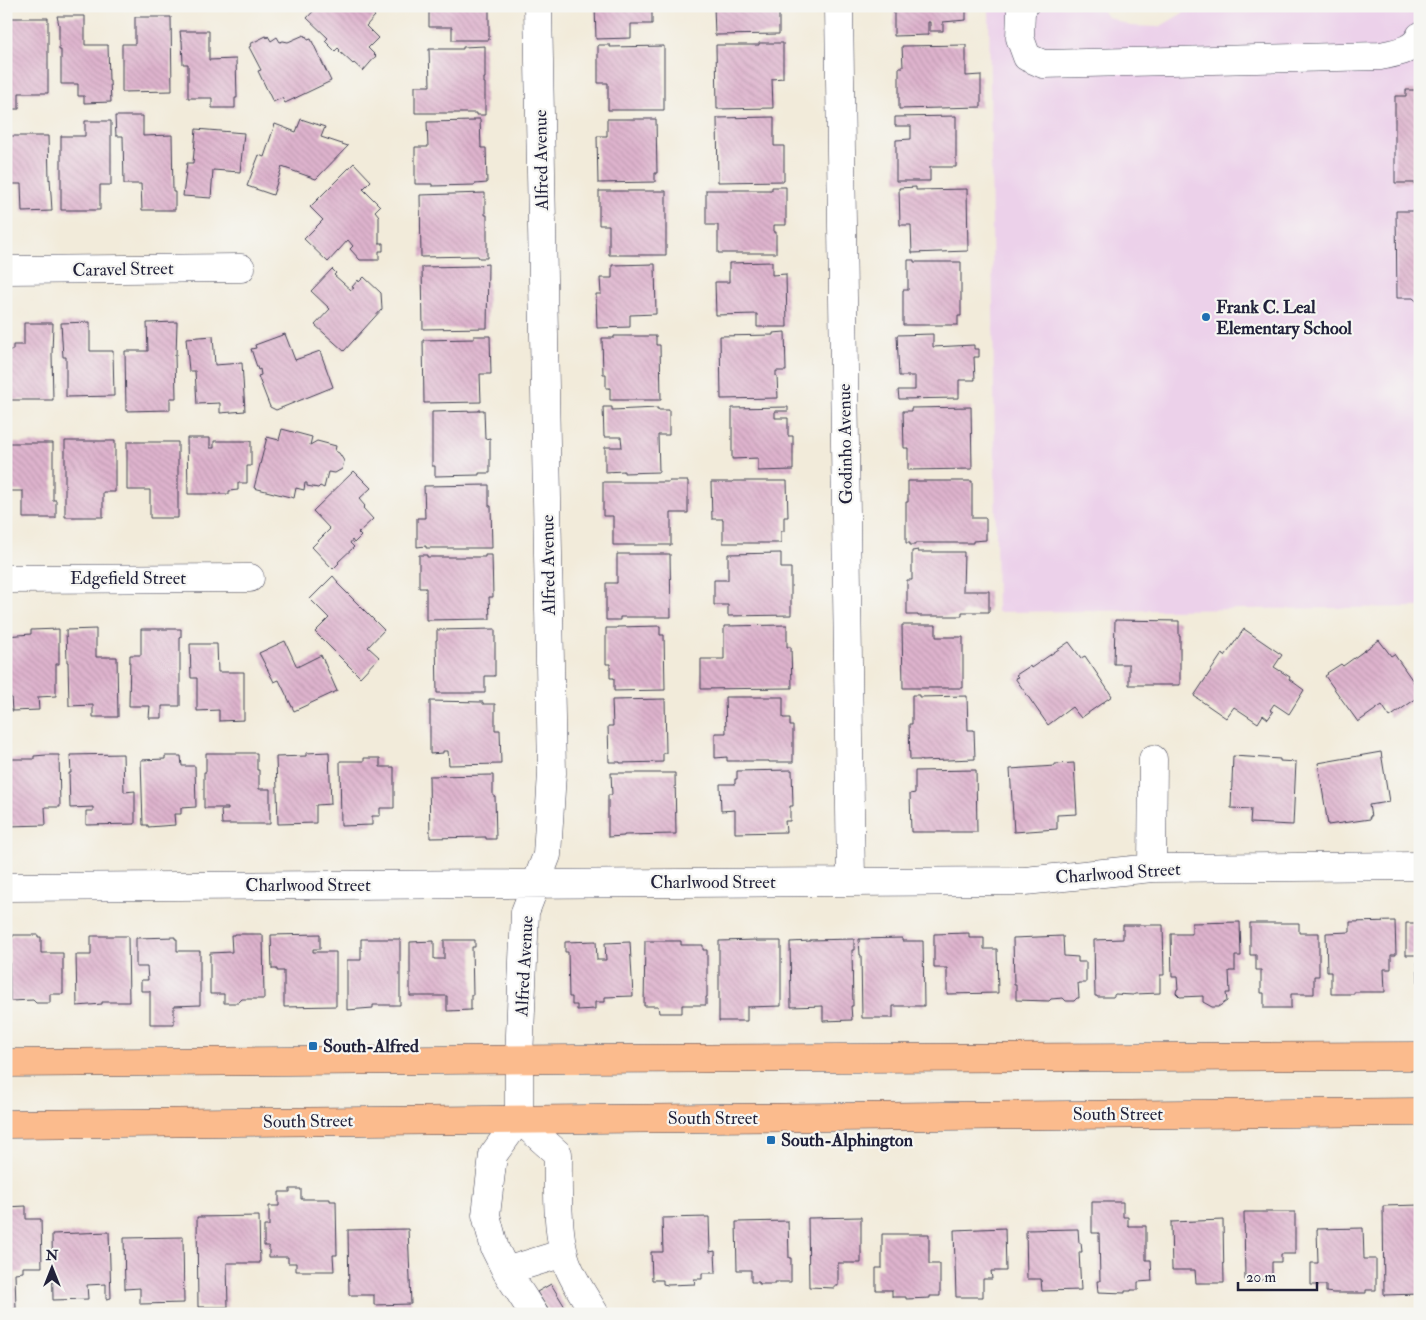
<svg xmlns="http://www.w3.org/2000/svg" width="1426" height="1320" font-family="'IM FELL Double Pica',serif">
<defs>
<pattern id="building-back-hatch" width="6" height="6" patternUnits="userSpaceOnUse" patternTransform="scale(1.25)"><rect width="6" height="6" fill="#deb3cd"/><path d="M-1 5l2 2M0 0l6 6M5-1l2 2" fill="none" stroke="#be9ab1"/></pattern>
</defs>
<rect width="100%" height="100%" fill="#f6f6f2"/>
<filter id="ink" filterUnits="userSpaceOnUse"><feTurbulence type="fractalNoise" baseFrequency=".02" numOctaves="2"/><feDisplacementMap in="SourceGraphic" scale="10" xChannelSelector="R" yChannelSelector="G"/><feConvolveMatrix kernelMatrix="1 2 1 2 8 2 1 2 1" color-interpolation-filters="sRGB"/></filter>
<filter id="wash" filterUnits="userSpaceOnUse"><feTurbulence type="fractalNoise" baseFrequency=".0096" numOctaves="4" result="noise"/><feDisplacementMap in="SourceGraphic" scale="20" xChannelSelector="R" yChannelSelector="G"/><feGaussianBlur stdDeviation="1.12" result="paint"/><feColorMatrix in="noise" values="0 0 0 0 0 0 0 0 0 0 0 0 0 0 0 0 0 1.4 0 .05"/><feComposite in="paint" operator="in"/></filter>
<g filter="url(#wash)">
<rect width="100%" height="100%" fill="#f2ebda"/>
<path fill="#ecd1ea" d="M989,6H1100L1106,16L1130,26L1159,27L1195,6H1420V607L997,612Z"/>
<g id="blocks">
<path fill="url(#building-back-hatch)" d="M318,6H366L375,16L366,26L378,38L368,48L376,56L363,71L354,63L353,64L339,51L340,50L338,48L335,51L325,41L328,38L307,18Z
M429,6H489V40H452V27H429Z
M595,6H652V24H631V38L596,39Z
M714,6H781V13H779V34L715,35Z
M894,6H966V20L943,22V31H930V22H928V35L894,36Z
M57,16H85V45H108L109,81H110L111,102L84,103V96H78V84H61V50H59V25Z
M135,17H171L172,91L122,92V44H135Z
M10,18H48V93H19V109H6V43H10Z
M180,31H209V60L236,59L237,98H235V108H212V98H188V64H183L182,40H181Z
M304,35L305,37L306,36L308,40L311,39L331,81L285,103L282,98L273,102L258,71L261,70L249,47L251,46L250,44L266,36L267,38L268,36L271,41L277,37L280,42L283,41L288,42Z
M759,43H783V78L772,79L773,108L717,109L716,45H759Z
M598,45H610V47L664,46V110H608V83H598Z
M966,45V76L981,75V107L899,109V67H903L902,46Z
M485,46V78H484V83H485V115H477V113H415V86H430L429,49H463V47Z
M1406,90H1420V183H1395V96H1406Z
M115,116H143V136L172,135L173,192H175V210H142L141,184H124L123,136H116Z
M956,116V167H930V181H896V140L911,139V126H895V117Z
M774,117V146H784V181L718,182L717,118Z
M301,119L325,127L321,137L348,146L316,179L282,167L273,195L247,186L259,155L264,157L275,124L296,132Z
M474,119H480L481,148H486L487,183L475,184V185L432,186V184H415V147H428L427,122L474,121Z
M607,119H656L657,173H655V182L598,183L597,136H607Z
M85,121H111V185H100V210H61V136H85Z
M196,129L244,133L240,172L213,170L211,198L183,196L187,163H193Z
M6,136H48L49,180L50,179L52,211L22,212L21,184H6Z
M354,163L371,181L363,189L380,206L375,211L379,216V243H383V251H379V260H360L350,249L353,246L348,240L328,262L304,239L323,220L310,207Z
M772,187H786V225H774V232H776V253H718V225H706V190H772Z
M916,187V190L967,189L968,251L912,253L911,225H900L899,188Z
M599,191H666V255H609V225H599Z
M485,193V215H487V258H479L478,256L421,257L420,195Z
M1396,211H1420V304L1413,298H1397Z
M908,260H914V262H961V316H958V325H903V290H908Z
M772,262V275L786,274L787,327H757V314L716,315L715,282H729V263Z
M488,264L487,328L423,329L422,267L479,266V265Z
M655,264L656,314L630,315V327L597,328L596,294H601L600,278H612V265Z
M332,269L336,273L334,275L351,290L354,288L352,287L358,280L359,282L364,277L381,293L382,309L344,351L315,325L330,309L311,291Z
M90,322V351H113L114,396L66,397V357H63L61,323Z
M177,322L176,355H175L176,398H170V410L126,411L125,351H148L147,323Z
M24,323H53L52,354L53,400H6V350H13V345H24Z
M785,332L786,371H776V376H777L778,398L721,399L720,336L773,335V333Z
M285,334L295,360L320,351L333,387L276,410L270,407L258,376L261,375L260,369L258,370L251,349L256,348L255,345Z
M933,334V347L974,345V349H979V357H974L975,380H959V398L899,399L898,390H915V376H899L897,335Z
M213,336L215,365L242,363L245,411L220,413V403L197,404L195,371H189L186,338Z
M474,336H490L491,374H480L481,402L424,403L423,340L474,339Z
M614,336H656V345H660L661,400H610V388H606V374H603L602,338H614Z
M603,407H612V410L658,408V410H669V435H658L659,472L624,473V471L605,472V447H622L621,437H604Z
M788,407V411H775V418H788V436H793V470L758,471V458L732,459V408Z
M971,407L972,469L908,470V448H904L903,411H911V408Z
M479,410H484L485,439L490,438V473H479V475L435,476V466H432V412L479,411Z
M282,429L312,437L310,445L317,441L336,446L335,451L339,453L344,461L342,469L335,473L328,472L324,488L320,486L318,488L307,486V483H305L304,490L296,488L294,498L254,488L267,437L279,440Z
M187,438H210V448H214V441H251V466H247V483H238V490L229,491V494H188Z
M65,441H115V492H103V517H65Z
M127,442H178V518H150V490H127Z
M6,443H53V500H56V518H23V491H6Z
M354,471L371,488L359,499L365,506L363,508L373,519L358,533L361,536L354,543L352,540L350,543L354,547L338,562L339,563L333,569L312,547L330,529L313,511Z
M669,481H688V513H671V545H613V516H603V482H669Z
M733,481H787L788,517H784V531H781V543H723V519H712L711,482H733Z
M908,481H972V518H986V540L973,541V543H915V545H910V543H906V502H908Z
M489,485V506H491L492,548H426V546L417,547V518H425L424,486Z
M918,550V552H964L963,591H989V612H962V616H918V615H907V580H912V551Z
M781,553V568H791V615L728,616V605H714V580H728V554Z
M617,554H670L671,617H620V620H606V583H617Z
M419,555H427V557H485V555H492L493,597H489L490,619L426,620V588H419Z
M333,576L338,582L337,583L384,630L368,647L379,657L360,677L315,632L329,618L310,599Z
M1115,620L1179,621V636H1180V685H1129V664H1114Z
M787,625V647H791L792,688L701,689V659H724V626Z
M902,625H936V637H963V688H903Z
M660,626V635H664L665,690L614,691V678H610V664H606V628H617V627Z
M59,629V664H56V696L38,697L39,710L12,711L11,697H8L6,636L31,634V630Z
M96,629V657H117L118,717H93V705L69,706L68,662H67L66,630Z
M141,629H181V637H180V706H162V718H149L150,706H129L130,655H141Z
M495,629V676H485V693H437L436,640H437V630Z
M1244,629L1282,655L1274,667L1290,677L1289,679L1304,690L1289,714L1274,704L1270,710L1273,712L1268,719L1263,715L1258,723L1234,707L1226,718L1194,696L1222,654L1225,656Z
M1379,640L1391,656L1394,654L1420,691V696L1390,717L1382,705L1358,722L1325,676L1328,674L1327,673L1338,666L1341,664L1343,666Z
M285,641L297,667L321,655L337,691L294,711L279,680L274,682L259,653Z
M1069,642L1081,658L1085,656L1112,696L1081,718L1072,707L1048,725L1015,678L1018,677L1016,675L1030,666L1031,668Z
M190,644H217L218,672H244V720L219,721V710L197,711V678H191Z
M912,695H919V697L967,696L968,730H974L975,759L921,761V760H910L909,724H912Z
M725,697H783V718H790V726H793V762H769V761H727V757L715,758V733H726Z
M665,699L666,753H663V762L620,763V762H609L608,726H613L612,700Z
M430,701L483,702V704H495V730H500L501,764L449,765L448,751H443V753L430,754Z
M329,752L331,804L316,805V823L278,824L276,757L306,756V753Z
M1381,752L1389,802L1369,805L1371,817H1369L1370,819L1328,825L1318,763Z
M206,753H257V770H259V789H270V824H222L221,810H228V808H204V772H206Z
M123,754L124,792L135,791V824L86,825V811H93V807L70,808L69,773H71L70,755Z
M46,755H59L60,807H45L46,825L8,826L6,759H34V756Z
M165,756H181L182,766H195L196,807L181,808V814H174L175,825L148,827V825H143L141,760L165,759Z
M1233,756L1280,759V761L1296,762L1293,825L1250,823L1251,809L1231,808Z
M364,758H380V767H394V808H380V816H372V825L341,826L340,761H364Z
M1074,763L1077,814L1057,815V829L1014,832L1010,769L1055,766V764Z
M792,770L793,806H790V821H785L786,832L735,833V810L721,811L720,784H735V779H737V771Z
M976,770L977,832H911L910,794L915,793V771Z
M611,773H675L676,834L624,835V836L608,837V795H612Z
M493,775V796H495L496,839H486V837L430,838L429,776Z
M1395,921L1396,955H1391V969H1384L1385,992H1354V994H1331V972H1327L1326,933L1350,932V922Z
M1240,922L1241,956H1235V971H1229L1230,993H1226L1227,1001L1218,1007H1212L1203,1002V996L1180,997L1176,993L1177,989H1178L1177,977H1172L1171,934H1192V923Z
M1250,923H1299V933H1319V976H1314V994H1291V1008H1264V993H1261V970H1256V955H1250Z
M1406,923H1420V993H1418L1417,955H1406Z
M1123,925H1163L1164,975H1160V993L1135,994L1133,995L1115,994L1113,997H1097V996H1095L1094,940L1123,939Z
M969,933V938H984V949H997L998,993L947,994V968H934V934Z
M234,934H261V935H263L264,999H242L238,1003H224V994H210V953L232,952L231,935H234Z
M320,934V949H313V952H336V1006L284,1007V971H277V969H272L271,935Z
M13,935H38V937H41V953H63V994H50V1003H36L33,1000L10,1001L9,937H13Z
M91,936H128L129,1002H102V1004L77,1006L76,955H91Z
M1063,936L1064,956L1078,957V962H1086V983H1078L1079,998H1077L1074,1001H1066L1063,998L1051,999L1049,1001L1016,1000V985H1014L1013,938Z
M175,937V939H177V951H200V1005L174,1006V1024H150V991H141V980H148L147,967H136V938Z
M902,938V941H923L924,1006H893V1018H862L861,955H860L859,939Z
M361,939H400V1005H373V1008L347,1010V960H361Z
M854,939V950H852L853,1006H851L852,1020L823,1021V1006L791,1007L790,942L810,941V940Z
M444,940H475V947H472L473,995H471V1010L447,1011V996H410V942L434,941V959H444Z
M756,940V941H781V1006L747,1007V1021H719V941Z
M596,941L597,960H606L605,943L630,942L633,996L605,997V1002H595V1009L577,1010V1005H572V997H569L568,952H565V942Z
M645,941H681V945H703V950H707V997H706V1005H682V1013H659L658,1006H644Z
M290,1189H301V1199H330V1201H336L337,1255H333L334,1271H296V1263H288V1257H269V1246H264V1226H269V1206H279V1192H290Z
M1092,1202H1123V1217H1128V1226H1146V1260H1151L1152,1281L1138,1282V1290H1131V1291H1125V1293L1098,1292L1097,1281H1100L1099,1233H1092Z
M1420,1205V1294L1384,1295L1383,1206Z
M26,1206V1219H41L42,1267H23V1272L15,1273L16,1309H6V1207Z
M1244,1212H1295V1254H1281V1262H1272V1280H1245Z
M259,1216L260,1263H227L228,1307H198L197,1217Z
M709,1217L710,1252L715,1251L716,1273H702V1279H694L695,1284L668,1285L663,1284V1280H652L651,1252H663L662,1218Z
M861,1217V1263H838V1286H834V1288L809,1287L808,1218Z
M1223,1220L1224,1283H1196L1195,1270H1172L1171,1222Z
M788,1221L789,1258H791V1282H775V1284H759V1282H751V1270H737L736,1222Z
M1005,1228L1006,1271H991L992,1279H983V1297H956L954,1230Z
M1363,1228L1364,1259H1376V1290H1366V1293H1333L1326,1292V1285H1311V1263H1318L1317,1229Z
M408,1229L411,1304L374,1305V1295H349L348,1230Z
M1078,1229L1079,1243H1081L1082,1252H1079L1081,1290L1042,1291L1041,1279H1027L1026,1230Z
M109,1232L111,1298L106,1299V1284L87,1285L88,1299L53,1300L52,1234Z
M882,1234H929V1264H940V1296H930V1298L906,1299V1297H892V1290H876V1268H882Z
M183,1237L184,1303L140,1304V1288L125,1289L124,1238Z
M551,1284L565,1307L554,1314H551L537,1292Z"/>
</g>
</g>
<g filter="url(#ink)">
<use href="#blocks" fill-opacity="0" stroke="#414053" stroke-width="1"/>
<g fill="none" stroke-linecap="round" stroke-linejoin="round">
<defs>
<path id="minor" d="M839,6L851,881
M1024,6L1021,11L1020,38L1027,57L1043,64L1380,56C1394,53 1414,51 1420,36
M6,270L241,268
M6,579L250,578
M1152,868L1153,759
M6,887L1025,881L1152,868L1420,866
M519,1119V1059L525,912L547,855L552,773L538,6
M519,1119L558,1154C558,1185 556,1238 568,1266C575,1283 586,1299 595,1314
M519,1119L493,1155L486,1215L495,1249L506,1271L534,1314
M506,1271L564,1253"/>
<path id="major" d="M6,1063L576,1059L1420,1056
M6,1124L1420,1112"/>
</defs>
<use href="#minor" stroke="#414053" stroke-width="29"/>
<use href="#major" stroke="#414053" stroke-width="29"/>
<use href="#minor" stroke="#fff" stroke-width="28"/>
<use href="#major" stroke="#fbbb8d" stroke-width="28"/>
</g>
</g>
<g fill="#1f6fb2" stroke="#f6f6f2" stroke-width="2">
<circle cx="1206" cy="317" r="5"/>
<rect x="308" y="1041" width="10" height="10" rx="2.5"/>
<rect x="766" y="1135" width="10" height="10" rx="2.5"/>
</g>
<g text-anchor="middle" stroke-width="4.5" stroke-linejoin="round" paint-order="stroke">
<g font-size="18" fill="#22223b" stroke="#f6f6f2">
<text transform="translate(541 160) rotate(-91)" y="6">Alfred Avenue</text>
<text transform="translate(123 269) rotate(-1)" y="6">Caravel Street</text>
<text transform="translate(845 444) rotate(-91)" y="6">Godinho Avenue</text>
<text transform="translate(548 565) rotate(-91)" y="6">Alfred Avenue</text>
<text x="128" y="584">Edgefield Street</text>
<text transform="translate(1118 873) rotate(-4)" y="6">Charlwood Street</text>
<text x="713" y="888">Charlwood Street</text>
<text x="308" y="891">Charlwood Street</text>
<text transform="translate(524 966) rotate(-87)" y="6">Alfred Avenue</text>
<text x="1118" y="1120">South Street</text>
<text x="713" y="1124">South Street</text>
<text transform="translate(308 1121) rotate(-1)" y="6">South Street</text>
</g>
<g font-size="18" font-weight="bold" fill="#22223b" stroke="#f6f6f2" text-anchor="start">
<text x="1216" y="313">Frank C. Leal<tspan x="1216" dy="21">Elementary School</tspan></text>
<text x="323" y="1052">South-Alfred</text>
<text x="781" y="1146">South-Alphington</text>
</g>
</g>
<rect width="1426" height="1320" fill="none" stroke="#f6f6f2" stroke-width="25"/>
<g transform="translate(52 1268)" stroke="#f6f6f2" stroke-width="4" paint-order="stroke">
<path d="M0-4L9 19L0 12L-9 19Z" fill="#22223b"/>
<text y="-8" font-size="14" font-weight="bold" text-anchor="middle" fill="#22223b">N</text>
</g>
<path d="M1238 1282v8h79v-8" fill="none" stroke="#22223b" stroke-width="2.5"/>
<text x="1246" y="1282" font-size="15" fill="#22223b" stroke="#f6f6f2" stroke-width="4" paint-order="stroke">20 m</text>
</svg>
